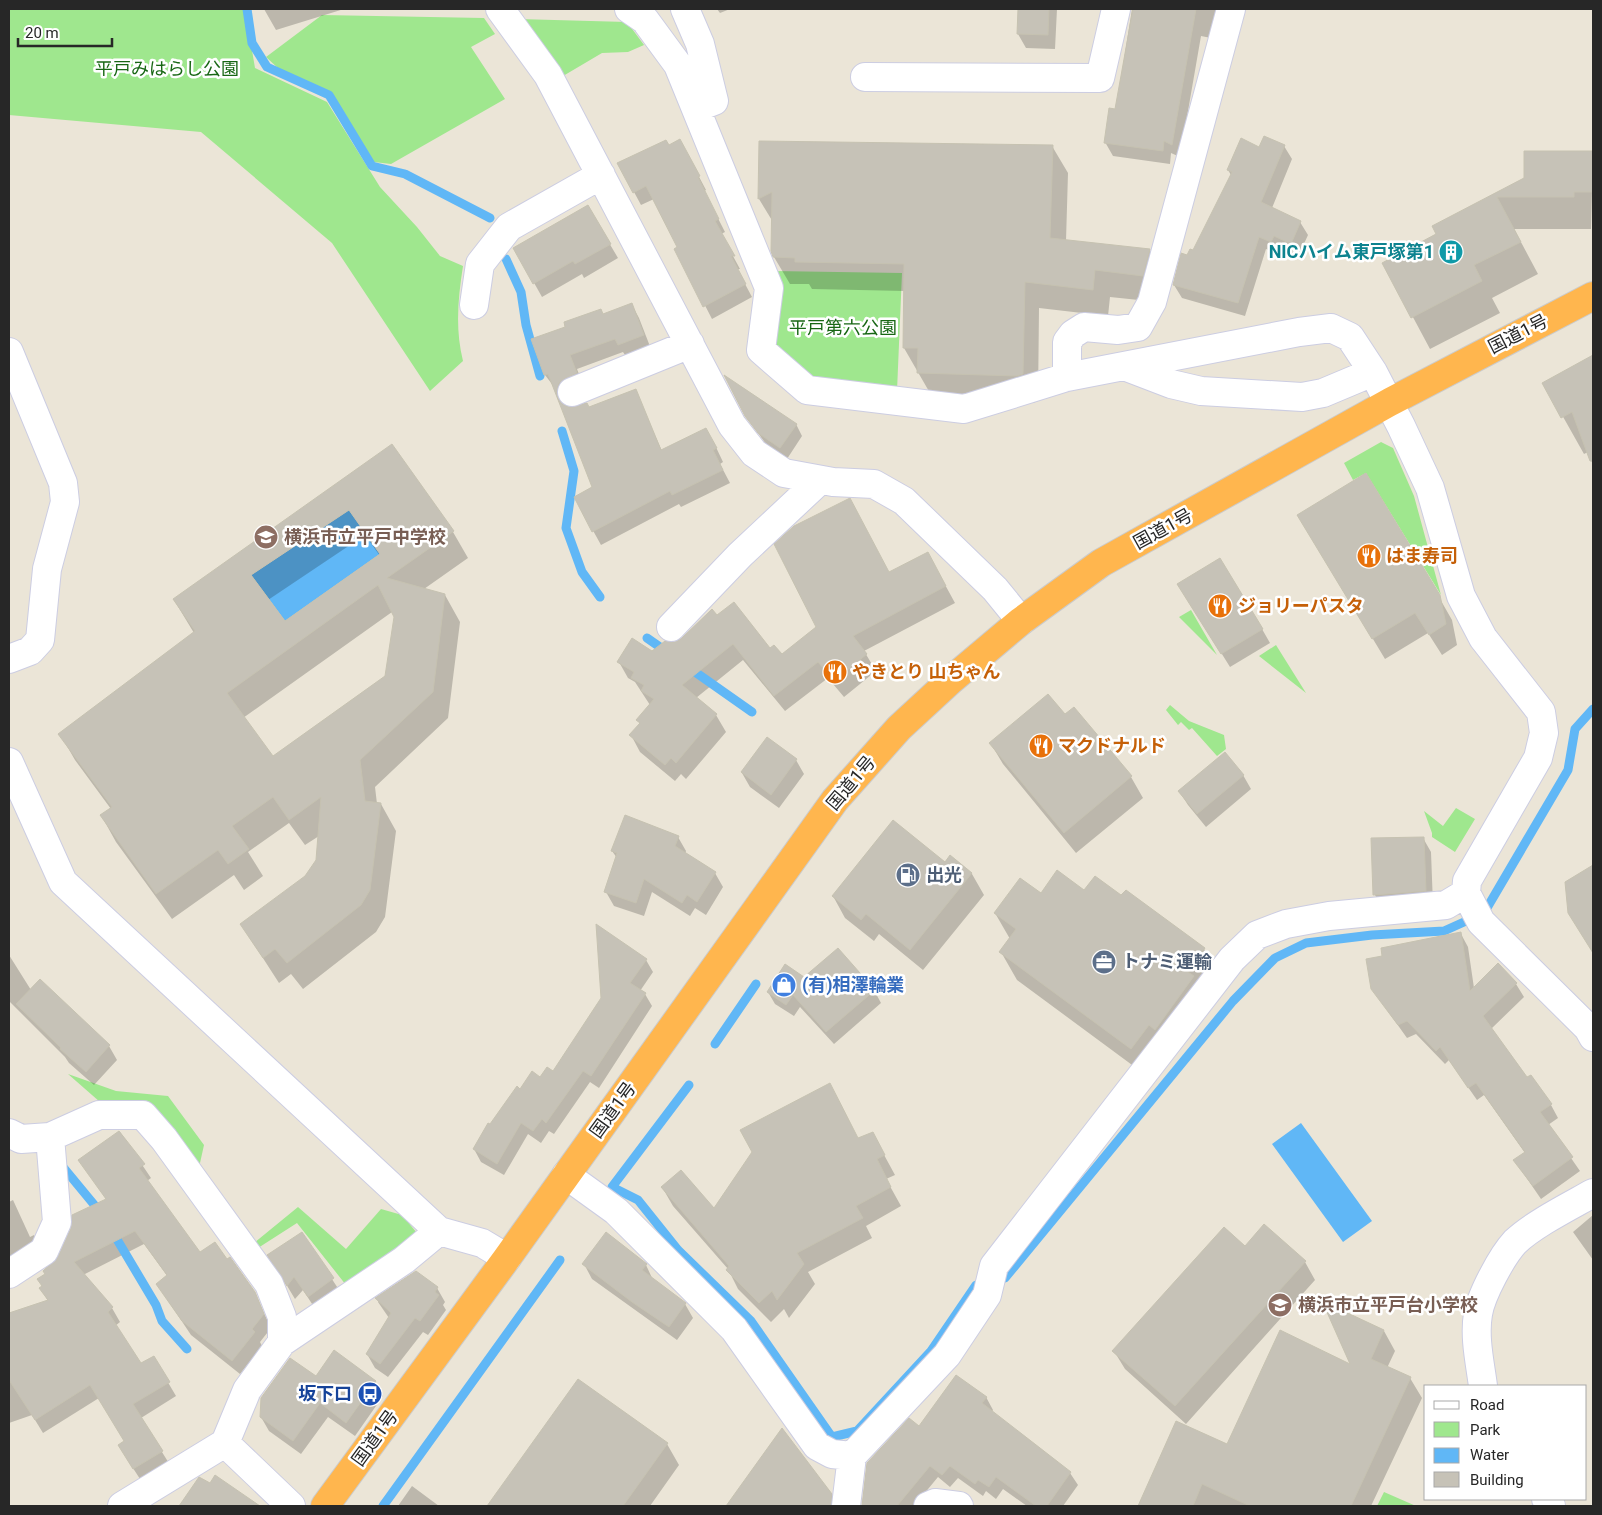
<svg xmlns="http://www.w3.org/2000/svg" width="1602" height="1515" font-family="Roboto,'Noto Sans JP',sans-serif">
<rect width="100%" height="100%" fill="#ebe5d7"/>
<path fill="#9fe78e" d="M9,9H245L255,68L327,102L380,187L417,227L440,256L463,266C458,298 455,329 463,361L430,391L332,243L201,132L9,115Z
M322,15L484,18L495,34L471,47L505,99L391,164L374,162L331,92L279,69L266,57Z
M518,19L627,22L644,45L628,52L602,53L558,79Z
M773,271L902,273L897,391L813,381L772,347Z
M1381,442L1393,448L1414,496L1441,595L1366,473L1353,480L1344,463Z
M1191,610L1217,655L1179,617Z
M1276,645L1306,693L1259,656Z
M1170,705L1189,721L1224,735L1226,749L1217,756L1192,728L1189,730L1181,722L1178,725L1166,710Z
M1456,808L1475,819L1455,852L1432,837V833L1424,811L1443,826Z
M68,1074L116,1091L168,1096L204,1145L198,1172L100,1102Z
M298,1207L346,1249L381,1209L402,1215L417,1233L346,1285L297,1223L258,1248L254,1243Z
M1384,1492L1416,1506H1377Z"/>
<path fill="#60b7f6" d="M349,510L380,554L285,621L251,575Z
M1301,1123L1372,1221L1343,1242L1272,1144Z"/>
<path fill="#0003" fill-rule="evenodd" d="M264,9H344L276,30Z
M717,9H730L720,13Z
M1019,9H1057L1055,49L1026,48L1018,34Z
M1132,9H1218L1211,38L1201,36L1180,157L1171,153L1170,164L1113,156L1105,142L1116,110Z
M760,142L1052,146L1068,173L1066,241L1149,250L1165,277L1158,302L1110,297L1108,316L1039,308L1038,401L1033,403L934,400L904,348L905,291L812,289L809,284H790L774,257L773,222L759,199Z
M1284,146L1292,159L1272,208L1300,222L1308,235L1298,257L1281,249L1278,254L1266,249L1245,316L1182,298L1174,285L1188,257L1194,252L1231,175L1228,170L1260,148Z
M669,147L687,154L706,190L704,191L725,232L721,234L740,269H737L752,297L712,319L676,249L679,248L654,199L641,205L634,192Z
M1525,152H1593L1591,229H1514L1538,274L1492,298L1500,313L1430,349L1384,263L1438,235L1525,179Z
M588,207L618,258L584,278L582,274L542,297L515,249Z
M632,305L639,318L651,349L627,358L623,352L577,369L584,387L567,396L564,406L569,409L589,408L635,391L662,451L714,443L723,462L720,464L730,483L681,507L679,504L601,545L575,498L594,488L555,388L545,375L533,339Z
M1593,356V465L1588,452L1584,454L1544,383Z
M746,416L796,424L802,436L787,459L766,444Z
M391,446L453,532L468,558L424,589L445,595L460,622L448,718L375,787L377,804H381L396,831L385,917L376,932L303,989L291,974L279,983L241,924L306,877L317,860L319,836L305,845L289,823L248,852L263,876L244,890L234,875L172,919L116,842L101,815L111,809L75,760L60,734L194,633L174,600ZM365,535L380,556L284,622L268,600ZM392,612L395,617L386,677L272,758L243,718Z
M1311,536L1440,599L1452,620L1457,645L1442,655L1428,633L1385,659Z
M937,570L955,603L864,651L876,671L844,697L828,678L785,711L743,660L696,698L716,715L726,732L686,779L681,774L675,781L640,752L631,735L641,724L638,720L650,705L635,682L628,678L619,662L675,643L717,617L782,656L889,574Z
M1187,598L1262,629L1270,643L1230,667Z
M1065,716L1131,777L1143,798L1076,853L1003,764L991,744Z
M767,739L796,760L804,774L779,808L750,787L742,773Z
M1243,775L1251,789L1206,827L1188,805L1179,791Z
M678,837L686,851L685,854L715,873L723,887L706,915L695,908L690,916L652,892L644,916L614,906L606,892L617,858L612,851Z
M1423,838L1431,852L1433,905L1383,909L1375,895L1373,840Z
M951,857L972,874L984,895L923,970L879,934L874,941L845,918L833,896L946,863Z
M1593,866V952L1584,937L1567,882Z
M1041,894L1122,897L1204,949L1221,976L1147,1076L1017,980L1001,952L1010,939L995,913Z
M1461,934L1468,947L1474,988L1516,984L1524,997L1491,1029L1527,1079L1551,1105L1558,1118L1548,1125L1580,1171L1541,1199L1515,1161L1525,1153L1484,1095L1477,1100L1449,1060L1445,1064L1416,1034L1407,1038L1372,989L1384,957Z
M9,955L31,990L109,1046L117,1060L94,1085L69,1063L65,1057L9,1001Z
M646,960L653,972L640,991L645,994L652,1006L599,1088L590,1082L554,1134L549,1131L541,1143L528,1134L504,1175L481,1162L474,1149L491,1126L520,1090L553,1073Z
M804,979L874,990L881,1003L834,1044L800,1007L794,1016L775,1004L768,992Z
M120,1132L151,1178L147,1181L199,1254L227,1260L254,1292L271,1328L260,1342L262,1346L240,1374L191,1335L157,1284L168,1277L144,1244L83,1275L112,1308L120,1322L115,1326L140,1365L153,1357L176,1396L141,1418L170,1465L142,1482L127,1459L126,1441L99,1398L43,1433L32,1415L9,1423V1314L48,1301L41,1289L46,1274L107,1200L80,1160Z
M858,1139L883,1153L895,1175L886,1179L901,1206L866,1226L872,1238L808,1272L815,1284L789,1318L784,1309L771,1322L738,1289L728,1269L673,1206L662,1187L714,1210Z
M13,1200L30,1237L34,1235L42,1248L9,1261V1202Z
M1593,1215V1260L1573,1232Z
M302,1233L341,1293L316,1310L303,1290L295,1299L277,1269Z
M1305,1262L1315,1280L1186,1424L1125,1369L1114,1351Z
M584,1264L646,1265L653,1280L685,1304L693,1318L677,1340L592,1279Z
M437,1288L445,1302L443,1305L446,1310L428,1335L423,1332L388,1377L375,1368L367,1354L389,1318L378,1302L379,1297Z
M1324,1303L1384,1331L1395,1351L1387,1368L1410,1378L1422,1398L1371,1506H1139L1176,1423L1228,1445L1352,1367Z
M316,1377L375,1382L383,1396L355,1436L328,1417L301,1454L269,1431L261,1417Z
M578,1381L667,1444L679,1465L650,1506H489Z
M986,1397L993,1410L992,1412L1070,1473L1078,1485L1063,1506H1027L1003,1489L996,1499L986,1491L983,1496L958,1478L950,1487L938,1477L914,1506H890L874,1493L920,1428Z
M782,1430L831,1494L838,1506H728Z
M200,1479L252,1502L255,1506H181Z
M412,1486L439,1506H398Z"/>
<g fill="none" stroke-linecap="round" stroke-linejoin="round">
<path stroke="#60b7f6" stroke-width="9" d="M247,9L252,43L267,67L329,95L372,166L405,174L490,218
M506,259L521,292L526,325L540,376
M562,431L574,471L566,528L582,572L600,597
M647,638L667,652
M688,667L752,712
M715,1044L756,984
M689,1085L612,1187L638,1200L678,1250L751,1321L832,1437L857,1431L931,1351L976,1285L1005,1278L1233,1001L1275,958L1306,943L1372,935L1444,931L1484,913L1568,770L1575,729L1593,709
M63,1167L101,1213
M112,1231L156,1305L162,1321L187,1349
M383,1506L560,1260"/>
</g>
<path fill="#c6c2b7" stroke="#c6c2b1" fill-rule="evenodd" d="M1018,9H1049L1048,35L1017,34Z
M1133,9H1196L1172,145L1164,141L1163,151L1104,143L1109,108L1115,109Z
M1264,136L1285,145L1261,202L1301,221L1291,244L1274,236L1271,242L1259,237L1238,303L1173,285L1181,253L1187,255L1190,249L1193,250L1232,172L1227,170L1241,138L1259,147Z
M680,139L700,176L698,177L719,219L715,221L735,256H731L746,284L703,307L674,249L677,247L646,186L633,193L617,163L666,140L669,145Z
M759,141L1053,145L1050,238L1150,249L1143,276L1095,270L1093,290L1025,282L1023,374L1017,376L917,373L918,348H903L904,264L795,262V258L773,257L771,251L772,192L758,199Z
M1524,151H1593V192H1574V197H1497L1521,242L1474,265L1482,281L1411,318L1382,263L1436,234L1432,226L1524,178Z
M588,205L611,244L575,264L573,261L533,284L513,248Z
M632,303L644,335L618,345L615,339L570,355L577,373L559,383L557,390L558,398L562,404L569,407L587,403L589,407L636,389L661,450L706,428L717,448L713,450L723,470L672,495L670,491L592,532L574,497L592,487L548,374L544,375L531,339L565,327L564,322L601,309L603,314Z
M1593,355V461H1590L1572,412L1561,418L1542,383Z
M724,375L797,424L780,448L758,433L745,416Z
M392,444L454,531L387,578L445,594L433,692L360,760L365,801L381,803L370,890L361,905L287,963L275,949L263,958L240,924L305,876L316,860L321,797L289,820L273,797L232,826L249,849L228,864L218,850L156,894L100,815L112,807L58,734L195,631L173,599ZM349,510L380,554L285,621L251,575ZM378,585L394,617L385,676L273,756L227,693Z
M1366,473L1440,595L1446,624L1429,635L1415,613L1372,639L1297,515Z
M850,498L889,572L928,552L946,586L853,636L867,654L834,681L818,662L774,696L733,644L682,685L717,714L676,763L671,758L665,765L629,735L640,723L636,720L654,699L641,691L644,685L631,678L634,672L617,662L632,638L652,651L665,641L675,642L682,638L712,609L717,615L734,602L770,648L774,645L782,654L816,627L774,544L794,526Z
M1220,558L1263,629L1221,654L1177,584Z
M1048,694L1065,714L1074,707L1132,776L1064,833L989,743Z
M767,737L797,759L771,795L741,772Z
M1225,752L1244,775L1197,814L1178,791Z
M625,815L679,836L675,846L716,872L697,902L687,895L682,903L644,879L636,903L604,892L617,853L611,851Z
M893,820L945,862L950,855L972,873L910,950L866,914L861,920L832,896Z
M1424,837L1426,891L1373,895L1371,838Z
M1593,865V953L1568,913L1565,882Z
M1057,870L1084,890L1095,876L1121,895L1126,890L1205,948L1188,972L1194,976L1155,1030L1149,1025L1131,1049L999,952L1016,929L994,913L1020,878L1041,893Z
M596,924L647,959L630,983L646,993L591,1076L583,1071L546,1123L542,1119L533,1131L521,1123L497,1164L473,1149L488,1123L490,1124L517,1086L520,1089L532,1071L540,1077L547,1067L553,1071L601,998Z
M1461,932L1470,991L1498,963L1517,983L1483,1016L1527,1077L1531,1075L1552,1104L1540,1112L1573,1157L1533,1186L1513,1160L1525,1152L1476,1083L1468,1088L1440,1047L1436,1051L1407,1021L1398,1025L1371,989L1366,959L1382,956L1381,948Z
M838,948L875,990L826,1032L793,995L786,1005L767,992L785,964L804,977Z
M40,979L110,1045L86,1072L60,1049L61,1048L16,1004Z
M830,1083L858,1138L873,1132L885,1155L877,1159L891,1187L856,1206L863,1218L797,1253L804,1264L777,1300L772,1291L759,1303L726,1270L729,1266L661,1187L681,1170L714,1208L752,1152L740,1130Z
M119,1131L145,1164L139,1168L200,1252L215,1242L227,1259L230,1257L255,1292L264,1314L252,1329L255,1332L232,1361L182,1321L156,1284L167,1275L135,1231L74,1262L113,1307L108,1312L141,1363L154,1356L170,1382L133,1404L163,1451L133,1469L118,1445L124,1441L90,1385L35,1420L9,1380V1313L48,1300L39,1288L42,1286L37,1279L45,1274L43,1271L58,1257L71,1228L72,1215L106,1199L78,1160Z
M1264,1224L1306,1261L1175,1406L1112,1351L1224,1227L1245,1246Z
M302,1232L334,1278L308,1297L294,1277L287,1286L267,1255Z
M606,1232L647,1264L642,1270L686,1303L669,1327L632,1302L582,1264Z
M416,1271L438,1287L435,1292L439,1295L420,1321L415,1318L380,1364L366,1354L391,1313L375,1298Z
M1322,1301L1384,1330L1371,1359L1411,1377L1351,1506H1250L1202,1484L1193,1506H1138L1176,1421L1227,1444L1280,1330L1350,1364Z
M334,1350L376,1381L346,1423L320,1403L293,1441L260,1417L261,1398L290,1358L316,1376Z
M956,1375L987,1397L982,1403L1071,1472L1047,1506H1036L996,1477L989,1487L978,1480L975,1484L950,1466L942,1475L930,1466L897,1506H862L867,1463L909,1418L919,1426Z
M578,1379L668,1443L623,1506H487Z
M782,1428L832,1494L831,1506H726Z
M215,1475L260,1506H179L199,1477L210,1483Z"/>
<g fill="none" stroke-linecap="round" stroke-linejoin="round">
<defs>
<path id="minor" d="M500,9L548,75L732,425L754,453L784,473L833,482L874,484L904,501L995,589L1021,621
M629,9L645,20L678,65L769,288L761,350L807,390L964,409L1067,377L1299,332L1331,328L1350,337L1373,372L1401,426L1430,488L1461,596L1483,638L1541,712L1544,733L1538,758L1467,881L1466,893L1481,922L1588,1028L1593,1037
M685,9L700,44L714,101L696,108
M865,77L1100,78L1116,9
M474,305L480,264L509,227L601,175
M9,352L63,483L65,502L47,569L40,640L30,651L9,659
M1124,366L1171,384L1201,391L1302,397L1323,393L1373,372
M1067,377V342L1073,334L1084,327L1118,330L1138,327L1152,302L1231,9
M572,392L690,344
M671,627L740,555L820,480
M9,762L63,882L439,1231L482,1243L507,1258
M9,1133L21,1139L50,1137L99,1115H143L164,1139L269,1284L282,1317V1342L247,1390L225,1443L122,1506
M566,1175L616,1211L734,1329L817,1446L832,1454L852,1456
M9,1274L44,1251L57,1222L50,1137
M282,1342L404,1260L439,1231
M1483,1386C1480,1363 1474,1337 1478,1314C1481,1295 1502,1256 1515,1242C1534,1224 1570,1206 1593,1193
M225,1443L291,1506
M1546,1499L1551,1506
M846,1506L852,1456L947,1355L987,1295L994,1266L1232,959L1257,935L1286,924L1329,916L1446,905L1466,893
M928,1506L935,1503L959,1506"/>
<path id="highway" d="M325,1506L507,1258L835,800L899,728L951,680L1021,621L1101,563L1390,402L1593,296"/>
</defs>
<use href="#minor" stroke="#cccde2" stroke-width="30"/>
<use href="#highway" stroke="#cbcbcb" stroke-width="30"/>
<use href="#minor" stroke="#fff" stroke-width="28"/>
<use href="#highway" stroke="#ffb64e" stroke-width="28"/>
</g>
<defs>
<symbol id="building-disc" viewBox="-11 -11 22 22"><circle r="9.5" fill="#0f9aa8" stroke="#fff"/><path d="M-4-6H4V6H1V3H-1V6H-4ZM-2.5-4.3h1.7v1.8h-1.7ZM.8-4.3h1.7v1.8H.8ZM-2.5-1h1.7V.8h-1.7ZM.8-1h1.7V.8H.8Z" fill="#fff"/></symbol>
<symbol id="school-disc" viewBox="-11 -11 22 22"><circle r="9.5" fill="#8d6e63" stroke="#fff"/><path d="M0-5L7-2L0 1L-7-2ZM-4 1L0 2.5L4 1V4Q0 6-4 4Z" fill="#fff"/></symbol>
<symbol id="restaurant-disc" viewBox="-11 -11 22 22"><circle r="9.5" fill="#e8710a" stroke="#fff"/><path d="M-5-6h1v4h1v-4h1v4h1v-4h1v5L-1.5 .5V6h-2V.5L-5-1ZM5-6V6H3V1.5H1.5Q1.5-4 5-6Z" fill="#fff"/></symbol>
<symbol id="fuel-disc" viewBox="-11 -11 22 22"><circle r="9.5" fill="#5c6f8a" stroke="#fff"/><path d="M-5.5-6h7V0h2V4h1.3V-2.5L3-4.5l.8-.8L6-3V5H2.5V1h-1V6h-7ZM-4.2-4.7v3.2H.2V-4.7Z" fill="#fff"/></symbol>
<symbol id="office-disc" viewBox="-11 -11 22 22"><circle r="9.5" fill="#5c6f8a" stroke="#fff"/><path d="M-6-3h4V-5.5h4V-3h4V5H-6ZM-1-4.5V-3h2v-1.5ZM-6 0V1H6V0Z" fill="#fff"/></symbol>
<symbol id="shop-disc" viewBox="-11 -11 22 22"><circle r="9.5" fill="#3f7fe0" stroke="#fff"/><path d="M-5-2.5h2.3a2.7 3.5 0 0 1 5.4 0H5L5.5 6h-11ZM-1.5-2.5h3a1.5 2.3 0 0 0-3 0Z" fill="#fff"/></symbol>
<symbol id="bus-disc" viewBox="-11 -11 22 22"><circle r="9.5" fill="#1a4fb4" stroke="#fff"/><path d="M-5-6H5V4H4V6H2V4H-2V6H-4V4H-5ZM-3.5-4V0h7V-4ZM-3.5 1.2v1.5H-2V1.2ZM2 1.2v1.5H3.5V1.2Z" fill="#fff"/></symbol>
</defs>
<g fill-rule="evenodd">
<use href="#building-disc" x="1437" y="238" width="28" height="28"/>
<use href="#school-disc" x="252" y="523" width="28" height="28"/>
<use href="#restaurant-disc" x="1355" y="542" width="28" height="28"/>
<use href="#restaurant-disc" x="1206" y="592" width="28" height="28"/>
<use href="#restaurant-disc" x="821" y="658" width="28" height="28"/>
<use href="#restaurant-disc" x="1027" y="732" width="28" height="28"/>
<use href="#fuel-disc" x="894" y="861" width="28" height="28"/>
<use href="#office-disc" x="1090" y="948" width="28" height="28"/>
<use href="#shop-disc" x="770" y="971" width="28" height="28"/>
<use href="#school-disc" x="1266" y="1291" width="28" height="28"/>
<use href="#bus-disc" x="356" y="1380" width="28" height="28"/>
</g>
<g text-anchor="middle" stroke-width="5" stroke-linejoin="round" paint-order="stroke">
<g font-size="18" fill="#186714" stroke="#fff">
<text x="167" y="75">平戸みはらし公園</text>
<text x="843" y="334">平戸第六公園</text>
</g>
<g font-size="18" font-weight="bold" fill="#0d838f" stroke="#fff" text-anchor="end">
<text x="1434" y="258">NICハイム東戸塚第1</text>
</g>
<g font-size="18" fill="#272727" stroke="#fff">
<text transform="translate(1518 334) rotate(-27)" y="6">国道1号</text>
<text transform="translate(1163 529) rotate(-29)" y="6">国道1号</text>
<text transform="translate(851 783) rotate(-50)" y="6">国道1号</text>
<text transform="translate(613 1110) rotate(-54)" y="6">国道1号</text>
<text transform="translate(375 1438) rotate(-54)" y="6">国道1号</text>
</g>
<g font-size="18" font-weight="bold" fill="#785e54" stroke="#fff" text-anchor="start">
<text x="284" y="543">横浜市立平戸中学校</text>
<text x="1298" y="1311">横浜市立平戸台小学校</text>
</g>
<g font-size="18" font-weight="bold" fill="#c56008" stroke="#fff" text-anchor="start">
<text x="1386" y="562">はま寿司</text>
<text x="1238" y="612">ジョリーパスタ</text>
<text x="852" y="678">やきとり 山ちゃん</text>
<text x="1058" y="752">マクドナルド</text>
</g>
<g font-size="18" font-weight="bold" fill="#4e5e75" stroke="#fff" text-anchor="start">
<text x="926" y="881">出光</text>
<text x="1122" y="968">トナミ運輸</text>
</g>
<g font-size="18" font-weight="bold" fill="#366cbe" stroke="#fff" text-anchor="start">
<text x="802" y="991">(有)相澤輪業</text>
</g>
<g font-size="18" font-weight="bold" fill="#164399" stroke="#fff" text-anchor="end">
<text x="352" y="1400">坂下口</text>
</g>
</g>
<rect width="1602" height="1515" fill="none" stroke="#272727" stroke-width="20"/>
<rect x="1424" y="1385" width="162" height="115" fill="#ffffff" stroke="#a9a9a9"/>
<rect x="1434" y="1401" width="25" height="8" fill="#ffffff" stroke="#a9a9a9"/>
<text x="1470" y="1410" font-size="15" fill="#272727">Road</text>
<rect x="1434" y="1422" width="25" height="15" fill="#9fe78e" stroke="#a9a9a9"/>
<text x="1470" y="1435" font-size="15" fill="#272727">Park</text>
<rect x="1434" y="1448" width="25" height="15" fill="#60b7f6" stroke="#a9a9a9"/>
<text x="1470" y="1460" font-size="15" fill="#272727">Water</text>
<rect x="1434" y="1472" width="25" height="15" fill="#c6c2b7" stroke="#a9a9a9"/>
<text x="1470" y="1485" font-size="15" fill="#272727">Building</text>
<path d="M18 38v8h94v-8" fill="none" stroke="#272727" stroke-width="2.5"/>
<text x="25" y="38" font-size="15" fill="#272727" stroke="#ffffff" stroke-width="4" paint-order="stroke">20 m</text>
</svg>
